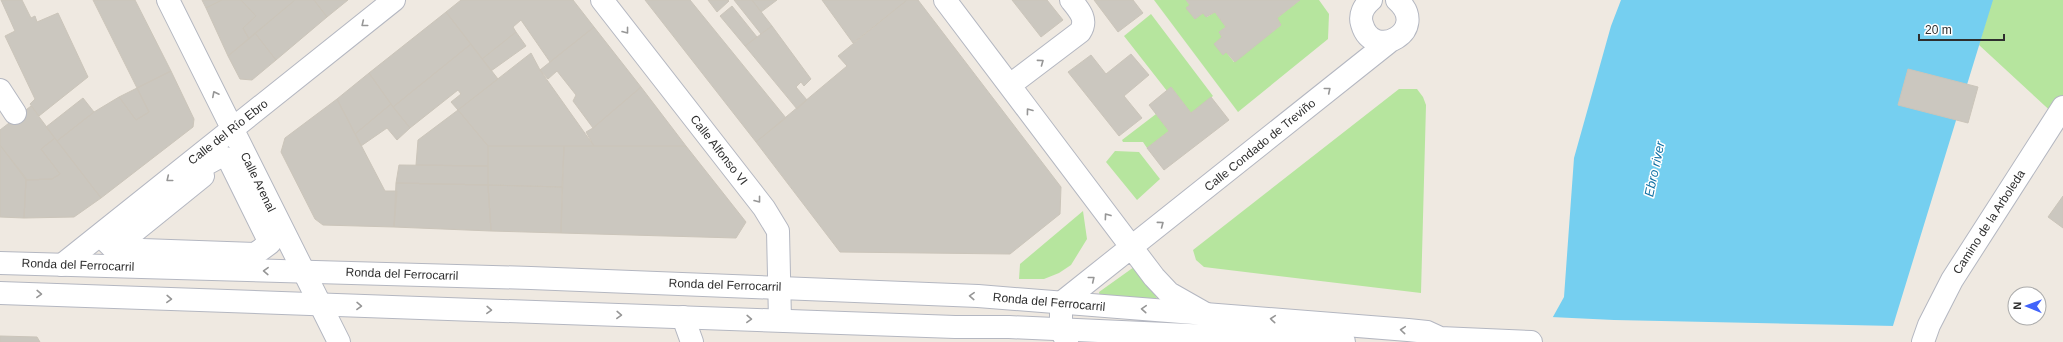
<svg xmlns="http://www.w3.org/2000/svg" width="2063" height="342" font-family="Helvetica,sans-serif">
<rect width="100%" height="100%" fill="#efe9e1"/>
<path fill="#b6e59e" d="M1154,0H1186L1190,5L1187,8L1195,19L1203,13L1207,17L1215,12L1226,27L1219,32L1222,37L1215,44L1223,55L1226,52L1234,62L1281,25L1277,18L1300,0H1319L1329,14L1328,39L1238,112Z
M1992,0H2063V107L2057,117L1979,45Z
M1151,14L1213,96L1191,113L1171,87L1167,91L1124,36Z
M1399,89H1417L1423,97L1426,105L1421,293L1204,267L1196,260L1193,250Z
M1156,114L1169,131L1147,148L1143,142H1123L1122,140Z
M1115,151L1139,152L1160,179L1137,200L1106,162Z
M1083,211L1087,239L1071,265L1059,273L1044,279H1019L1020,264Z
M1134,267L1157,298L1153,301L1100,297L1099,292Z"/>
<path fill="#75cff0" d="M1621,0H1993L1888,342H1539L1564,297L1574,158L1611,26Z"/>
<path fill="#efe9e1" d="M1551,317L1614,320L1895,326L1891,342H1537Z"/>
<path fill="#cbc7bf" stroke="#cbc5ba" d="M1,0H22L31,18L35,16L37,22L58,13L88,77L39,116L30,104L35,99L5,36L15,31Z
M93,0H135L171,71L137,88Z
M202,0H222L206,8Z
M222,0H241L256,16L243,28L249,39L228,56L206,8Z
M241,0H295L249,39L243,28L256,16Z
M295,0H314L327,17L276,60L255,33Z
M314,0H348L327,17Z
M461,0H573L594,27L550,62L521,20L513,27L516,32L482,59L446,12Z
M645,0H690L786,118L756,142Z
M708,0H728L729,1L717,12Z
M734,0H752L772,26L761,34Z
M752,0H777L761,12Z
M822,0H907L853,43Z
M907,0H918L1061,187L1060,214L1010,254L840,252L756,142L847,66L838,56Z
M1012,0H1047L1063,20L1041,37Z
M1094,0H1133L1143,13L1118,32Z
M1186,0H1300L1277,18L1281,25L1235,62L1226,52L1223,55L1214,44L1222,37L1219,32L1226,27L1215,12L1206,17L1203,13L1195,19L1186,8L1190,5Z
M732,6L757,37L745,46L720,16Z
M446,12L471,44L393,107L369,73Z
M772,26L811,79L804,86L801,82L796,87L807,100L797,109L745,46Z
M594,27L641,87L593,128L573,101L576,95L557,71L548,79L540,70Z
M516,32L526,46L491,71L482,59Z
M255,33L276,60L252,80L240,79L228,56Z
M471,44L498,79L458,110L451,102L461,94L458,90L410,128L393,107Z
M531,53L540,70L594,146H488L458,110Z
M1131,54L1149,75L1124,96L1142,118L1119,136L1068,72L1091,55L1106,74Z
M1908,69L1978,87L1968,123L1898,105Z
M171,71L194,119L193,127L101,198L57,141L94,112L119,97L136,120L149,112L137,88Z
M369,73L391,104L355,134L337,99Z
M641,87L686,146H594L586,132L593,128Z
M1171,87L1191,113L1211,97L1229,120L1164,170L1147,148L1169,131L1149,105Z
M137,88L149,112L136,120L119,97Z
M83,98L94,112L57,141L46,127Z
M337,99L385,191H397L394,227L323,225L315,219L281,152L285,138Z
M391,104L410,128L397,140L387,128L361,146L355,134Z
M31,106L55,138L41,149L60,174L52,179L26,180L0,145V130Z
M458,110L488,146V166L416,165L418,140Z
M55,138L101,198L74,217L24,218L26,180L52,179L60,174L41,149Z
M0,145L26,178L24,218L0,217Z
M488,146H564L562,187L488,185Z
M564,146H686L746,222L736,238L561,233Z
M399,165L488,166V185L396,183Z
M396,183L488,185L491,231L394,227Z
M488,185L562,187L561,233L491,231Z
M2063,196V228L2048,217Z
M0,336L37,337L40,342H0Z"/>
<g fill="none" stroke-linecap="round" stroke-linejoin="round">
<defs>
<path id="street" d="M168,0L339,342
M602,0L764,208L778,231L780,320
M945,0L1154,277L1169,293L1206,314
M1371,0C1364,6 1359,15 1362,24C1373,63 1431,30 1397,0
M1010,85L1080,32C1088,20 1080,11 1071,0
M0,90L15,113
M221,156L229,160L270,243L255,254L114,249L107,242L118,234L125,239L203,176L199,168Z
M62,265L394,0
M683,317L692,342
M1067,342L1061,330V303L1389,42
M1923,342L1929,325L1952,280L2063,107"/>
<path id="secondary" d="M0,263L531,278L978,296L1408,330L1427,332L1440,338L1531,342
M0,293L955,327H1009L1344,342"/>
</defs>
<use href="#street" stroke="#b4b7c1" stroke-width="24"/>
<use href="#secondary" stroke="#b4b7c1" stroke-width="24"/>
<use href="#street" stroke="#fff" stroke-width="22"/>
<use href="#secondary" stroke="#fff" stroke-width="22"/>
</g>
<defs><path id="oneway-chevron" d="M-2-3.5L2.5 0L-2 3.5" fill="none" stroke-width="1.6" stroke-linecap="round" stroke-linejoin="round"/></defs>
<g stroke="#969696">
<use href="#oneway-chevron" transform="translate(364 24) rotate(141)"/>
<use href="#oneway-chevron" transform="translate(626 31) rotate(52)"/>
<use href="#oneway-chevron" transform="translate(1041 62) rotate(-36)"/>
<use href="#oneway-chevron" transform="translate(1328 90) rotate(-39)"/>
<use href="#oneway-chevron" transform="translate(215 94) rotate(-117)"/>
<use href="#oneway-chevron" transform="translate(1029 111) rotate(-127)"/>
<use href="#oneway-chevron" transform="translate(169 179) rotate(141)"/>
<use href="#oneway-chevron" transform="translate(758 200) rotate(52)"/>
<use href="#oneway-chevron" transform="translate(1107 216) rotate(-126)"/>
<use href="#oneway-chevron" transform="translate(1161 224) rotate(-37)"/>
<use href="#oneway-chevron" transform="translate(266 271) rotate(-178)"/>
<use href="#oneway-chevron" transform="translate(1092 279) rotate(-39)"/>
<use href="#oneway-chevron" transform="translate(39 294) rotate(2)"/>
<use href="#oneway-chevron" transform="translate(972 296) rotate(-177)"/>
<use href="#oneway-chevron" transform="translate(169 299) rotate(2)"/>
<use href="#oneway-chevron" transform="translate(359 306) rotate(1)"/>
<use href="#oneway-chevron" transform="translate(1144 309) rotate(-176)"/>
<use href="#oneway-chevron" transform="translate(489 310) rotate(2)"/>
<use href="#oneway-chevron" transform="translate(619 315) rotate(2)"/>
<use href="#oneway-chevron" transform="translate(749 319) rotate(2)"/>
<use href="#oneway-chevron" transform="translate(1273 319) rotate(-175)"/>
<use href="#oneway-chevron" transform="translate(1403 330) rotate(-175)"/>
</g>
<g text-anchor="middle" stroke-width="3" stroke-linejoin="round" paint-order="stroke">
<g font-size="12" fill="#2e2e2e" stroke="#fff">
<text transform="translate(228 132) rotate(-38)" y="4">Calle del Río Ebro</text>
<text transform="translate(1260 145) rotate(-39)" y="4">Calle Condado de Treviño</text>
<text transform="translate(719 150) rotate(52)" y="4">Calle Alfonso VI</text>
<text transform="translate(258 182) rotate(64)" y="4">Calle Arenal</text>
<text transform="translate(1989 222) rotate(-57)" y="4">Camino de la Arboleda</text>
<text transform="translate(78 265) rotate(2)" y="4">Ronda del Ferrocarril</text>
<text transform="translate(402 274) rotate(2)" y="4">Ronda del Ferrocarril</text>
<text transform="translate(725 285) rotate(2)" y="4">Ronda del Ferrocarril</text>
<text transform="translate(1049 302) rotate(5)" y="4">Ronda del Ferrocarril</text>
</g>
<g font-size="13" font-style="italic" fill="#0d6fa3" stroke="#fff">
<text transform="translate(1654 169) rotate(-78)" y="5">Ebro river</text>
</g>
</g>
<g transform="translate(2027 306) rotate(271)"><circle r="19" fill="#ffffff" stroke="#ababab"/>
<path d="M0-3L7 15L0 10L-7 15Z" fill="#4264fb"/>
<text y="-6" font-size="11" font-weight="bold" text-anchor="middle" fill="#2e2e2e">N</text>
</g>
<path d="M1919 34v6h85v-6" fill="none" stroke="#2e2e2e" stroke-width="2"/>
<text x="1925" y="34" font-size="12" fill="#2e2e2e" stroke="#ffffff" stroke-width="3" paint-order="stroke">20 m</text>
</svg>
